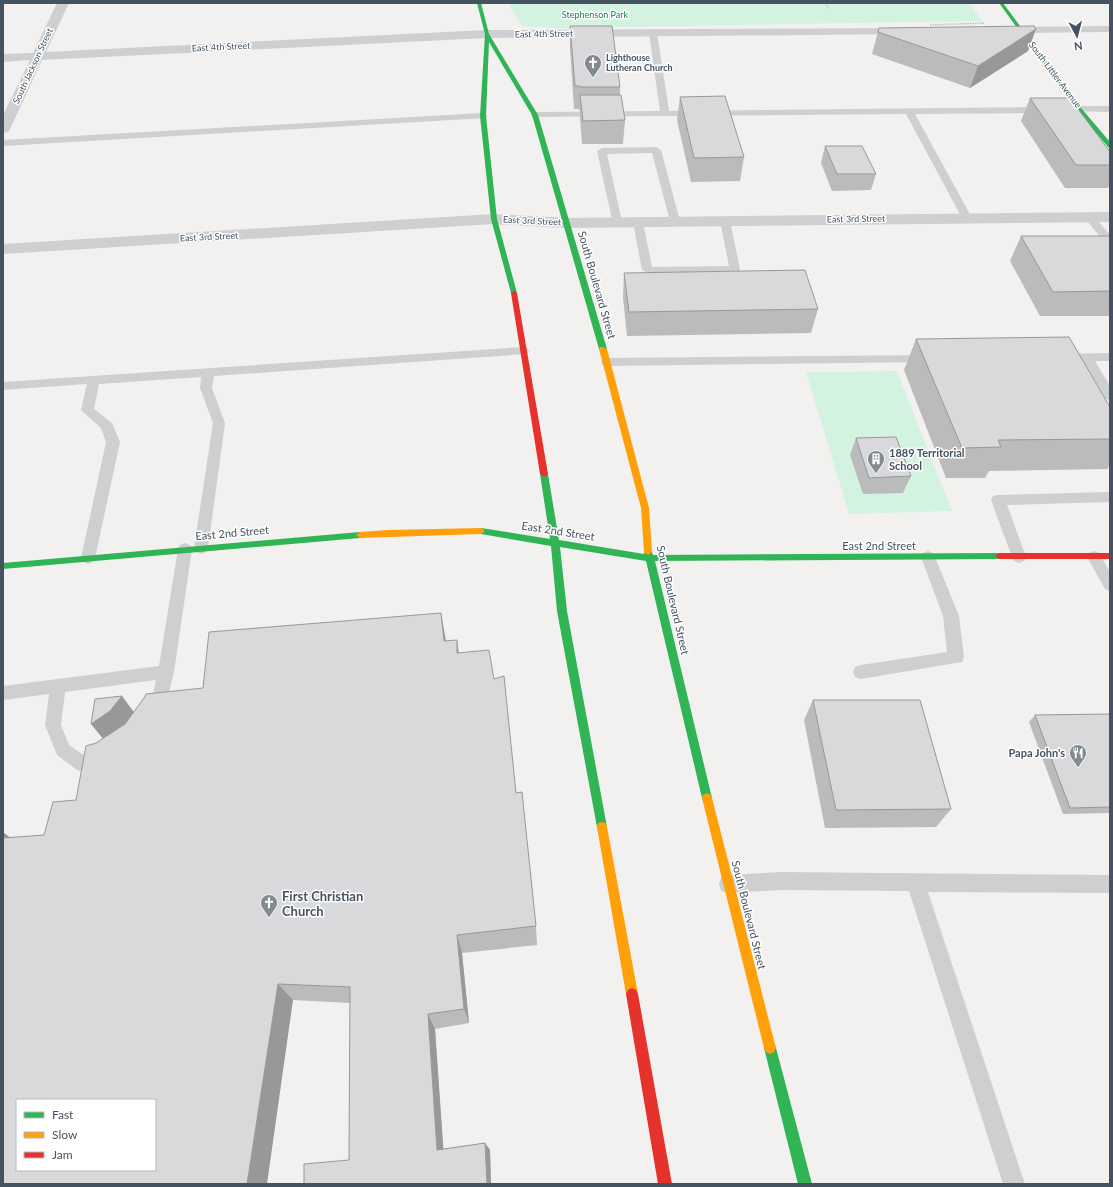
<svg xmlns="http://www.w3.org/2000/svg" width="1113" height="1187" font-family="Lato,sans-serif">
<rect width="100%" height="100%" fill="#f2f1f0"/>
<path fill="#d3f3e0" d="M509,3H969L982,21L551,28L522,26L511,8Z
M897,371L952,511L849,514L806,372Z"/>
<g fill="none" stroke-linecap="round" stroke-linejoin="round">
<path stroke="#b8c6c2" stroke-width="1.5" stroke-dasharray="1.5 1" stroke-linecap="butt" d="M825,3L829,9
M930,25L985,23"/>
<path fill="#cdcfd1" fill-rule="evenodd" d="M650,31H653L657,33L669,111L1045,107L1049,110L1045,113L915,114L972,218L967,221L962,218L906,114L532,117L531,115L535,112L660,111L649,33Z
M1067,106H1110V112L1064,111L1063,109L1064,107Z
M483,113L488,116L486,118L3,146V140Z
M656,147L661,150L680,221L675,224L670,221L652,153L607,154L622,222L617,225L613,224L597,151L602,148Z
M1089,214L1093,215L1110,235V245L1106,244L1084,217Z
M725,218L730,221L740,269L739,271L647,273L642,270L633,222L634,220L638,219L643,222L652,267L729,266L720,221Z
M523,347L527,348L529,351L527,354L214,376L212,388L225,423L208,548L206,552L201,554L196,552L194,548L213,423L200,388L201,377L99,384L94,409L112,423L120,442L95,558L93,562L88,564L83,562L81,558L106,442L101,428L81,410L87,384L3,390V382Z
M1110,353V361H1095L1110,386V400L1106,399L1083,361H1057L1055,358L1057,355L1061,354Z
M929,355L933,356L935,359L933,362L607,366L603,365L601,362L603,359L607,358Z
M1110,492V502L1007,505L1026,557L1024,561L1019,563L1014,561L1012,557L991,500L993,496L998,495Z
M185,543L190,545L192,549L174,672L163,717L157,719L151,717L149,712L156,680L65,692L61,725L69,745L85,756L102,754L108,756L111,762L108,768L102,770L83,772L77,770L57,755L45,725L49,694L3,700V686L159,666L178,549L180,545Z
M928,551L933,553L935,557L959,616L964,657L962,662L861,679L855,677L853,672L855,667L861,665L947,652L943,616L921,557L923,553Z
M1094,551L1099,553L1110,572V591L1105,589L1087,557L1089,553Z
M782,872L1110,875V893L928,892L1025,1184H1003L909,891L782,890L728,893L721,891L719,884L721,877L728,875Z"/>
<path fill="#cdcfd1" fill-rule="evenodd" d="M57,3H69L46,52L487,30L907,28L911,29L913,31L911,33L907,34L487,38L42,60L10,129L8,132L3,133V115L30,60L3,62V54L33,53Z
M1110,26V32L1007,33L1003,32L1001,30L1003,28L1007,27Z
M1110,212V222L566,228L494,224L3,254V244L494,214L566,218Z"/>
<path fill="#30b455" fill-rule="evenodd" d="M477,3H481L489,34L538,115L607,349L606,351H603L599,349L532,115L489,42L486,116L497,219L517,293L514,295L511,293L491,219L480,116L485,34Z
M999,3H1003L1081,108L1110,142V148L1108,147L1077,110Z
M544,471L548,474L559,540L644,554L645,550H651L653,555L999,553L1003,556L999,559L655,561L712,798L711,801L707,803L703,801L702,798L646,561L560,547L567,611L607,827L606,831L602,832L598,831L597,827L557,611L551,546L481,534L477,531L481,528L550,539L540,474Z
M360,532L364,535L360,538L3,569V563Z
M770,1042L774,1044L776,1048L812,1184H798L764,1048L766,1044Z"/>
<path fill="#ff9f0a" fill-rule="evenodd" d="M600,347H603L607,349L649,508L652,552L648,555L644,552L641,508L599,349Z
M481,528L485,531L481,534L360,538L356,535L360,532L388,530Z
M707,793L711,795L712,798L776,1048L774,1052L770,1054L766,1052L764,1048L702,798L703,795Z
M602,822L606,823L607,827L638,994L636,998L632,1000L628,998L626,994L597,827L598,823Z"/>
<path fill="#e5322d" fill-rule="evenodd" d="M514,291L517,293L548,474L544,477L540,474L511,293Z
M999,553H1110V559H999L995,556Z
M632,988L636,990L638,994L672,1184H658L626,994L628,990Z"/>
</g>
<path fill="#bbbbbc" d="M570,26L620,87V95L625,120L623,144H582L580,118V110H579V109H574L570,48Z
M879,28L1028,51L970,88L872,54Z
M680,97L744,157L740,181L691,182L677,120Z
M1030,98L1110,152V183L1108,188H1065L1021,121Z
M825,146L876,174L871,190L832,191L821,163Z
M1021,236H1110V316H1040L1010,261Z
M624,273L818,309L811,333L627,336L623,297Z
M916,339L1110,439V465L1107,469L989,471L985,478H946L904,370Z
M856,438L911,476L903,493L863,494L850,455Z
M446,641L459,653L494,679L516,793L536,926L537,945L462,953L469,1023L435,1029L443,1149L485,1143L490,1150L491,1184H304L349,1160L350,1003L293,1000L3,1184V832L10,838L44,835L76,800L96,743L103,739L91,724L134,712Z
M813,700L951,809L936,827L825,828L804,720Z
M1110,714V813L1063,814L1029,722L1035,715Z"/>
<path fill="#989899" d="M1036,29L1028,51L970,88L978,66Z
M441,613L446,641L449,669L444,641Z
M457,640L461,668L457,653Z
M122,696L142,723L112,749L91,724Z
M3,832L13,840L3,858Z
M457,935L462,953L469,1023L464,1009Z
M278,984L293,1000L267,1184H247Z
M428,1014L435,1029L444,1157L437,1150Z
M485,1143L490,1150L491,1184H487Z"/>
<path fill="#d9d9db" stroke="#989899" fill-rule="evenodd" d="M570,26H612L620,87H580V86H575Z
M1034,26L1036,29L978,66L878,32L879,28Z
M580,95H621L625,120L583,121Z
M725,96L744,157L694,158L680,97Z
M1030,98H1070L1110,152V165H1076Z
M825,146H862L876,174H837Z
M1021,236H1110V291L1053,292Z
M805,270L818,309L629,312L624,273Z
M1069,337L1110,407V439L998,440L1001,447L962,448L916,339Z
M896,437L911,476L869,478L856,438Z
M441,613L444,641L457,640V653L489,650L494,679L504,676L516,793L522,792L536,926L457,935L464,1009L428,1014L437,1150L485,1143L487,1184H304V1164L349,1160L350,987L278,984L247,1184H3V838L44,835L53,802L76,800L86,746L96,743L125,724L144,698L146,694L203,688L209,632ZM17,1100H155V1170H17Z
M122,696L110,711L91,724L95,699Z
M813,700H920L951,809L836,810Z
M1110,714V807L1070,808L1035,715Z"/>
<defs>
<symbol id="church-pin" viewBox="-11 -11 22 30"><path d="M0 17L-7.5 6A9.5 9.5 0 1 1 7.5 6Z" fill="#828a92" stroke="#fff"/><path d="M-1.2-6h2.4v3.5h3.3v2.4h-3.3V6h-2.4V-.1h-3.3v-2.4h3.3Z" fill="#fff"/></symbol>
<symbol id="building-pin" viewBox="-11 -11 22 30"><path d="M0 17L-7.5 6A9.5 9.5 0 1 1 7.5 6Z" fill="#828a92" stroke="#fff"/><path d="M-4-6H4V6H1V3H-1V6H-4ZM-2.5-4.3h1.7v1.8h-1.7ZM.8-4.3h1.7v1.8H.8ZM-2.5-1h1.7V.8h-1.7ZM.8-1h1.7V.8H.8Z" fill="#fff"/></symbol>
<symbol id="restaurant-pin" viewBox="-11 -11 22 30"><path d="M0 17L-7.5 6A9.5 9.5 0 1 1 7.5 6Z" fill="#828a92" stroke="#fff"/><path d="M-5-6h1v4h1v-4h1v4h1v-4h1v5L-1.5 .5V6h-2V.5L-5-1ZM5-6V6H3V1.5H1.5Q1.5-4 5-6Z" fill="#fff"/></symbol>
</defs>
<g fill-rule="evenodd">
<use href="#church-pin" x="583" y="53" width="20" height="27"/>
<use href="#building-pin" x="866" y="449" width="20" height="27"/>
<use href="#restaurant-pin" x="1068" y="743" width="20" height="27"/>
<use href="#church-pin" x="259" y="893" width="20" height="27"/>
</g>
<g text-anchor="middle" stroke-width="3" stroke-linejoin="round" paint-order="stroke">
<g font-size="9" fill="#0c854d" stroke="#fff">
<text x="595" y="18">Stephenson Park</text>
</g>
<g font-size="9" fill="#455260" stroke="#fff">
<text transform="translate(544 34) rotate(-1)" y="3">East 4th Street</text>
<text transform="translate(221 47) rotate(-3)" y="3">East 4th Street</text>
<text transform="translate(33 66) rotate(-65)" y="3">South Jackson Street</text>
<text transform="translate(1055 75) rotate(53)" y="3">South Littler Avenue</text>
<text transform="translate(856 219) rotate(-1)" y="3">East 3rd Street</text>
<text transform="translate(532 221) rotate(3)" y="3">East 3rd Street</text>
<text transform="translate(209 237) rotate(-3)" y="3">East 3rd Street</text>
</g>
<g font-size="9" font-weight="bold" fill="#455260" stroke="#fff" text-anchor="start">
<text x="606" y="61">Lighthouse<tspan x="606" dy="10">Lutheran Church</tspan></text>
</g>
<g font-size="11" fill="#455260" stroke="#fff">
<text transform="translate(597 285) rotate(74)" y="4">South Boulevard Street</text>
<text transform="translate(558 531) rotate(9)" y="4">East 2nd Street</text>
<text transform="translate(232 533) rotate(-5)" y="4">East 2nd Street</text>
<text x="879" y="550">East 2nd Street</text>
<text transform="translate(673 600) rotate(77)" y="4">South Boulevard Street</text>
<text transform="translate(749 915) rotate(76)" y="4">South Boulevard Street</text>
</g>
<g font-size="11" font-weight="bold" fill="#455260" stroke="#fff" text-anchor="start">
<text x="889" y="457">1889 Territorial<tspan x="889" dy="13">School</tspan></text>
<text x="1065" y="757" text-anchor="end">Papa John's</text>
</g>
<g font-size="13" font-weight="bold" fill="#455260" stroke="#fff" text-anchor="start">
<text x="282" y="901">First Christian<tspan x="282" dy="15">Church</tspan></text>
</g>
</g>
<rect width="1113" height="1187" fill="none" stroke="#455260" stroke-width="8"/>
<rect x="16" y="1099" width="140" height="72" fill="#ffffff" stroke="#b5babf"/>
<rect x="24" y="1112" width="20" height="6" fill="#30b455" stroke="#b5babf"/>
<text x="52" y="1119" font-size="12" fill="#455260">Fast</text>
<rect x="24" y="1132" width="20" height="6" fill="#ff9f0a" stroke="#b5babf"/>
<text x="52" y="1139" font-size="12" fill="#455260">Slow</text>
<rect x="24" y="1152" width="20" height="6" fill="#e5322d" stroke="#b5babf"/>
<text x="52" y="1159" font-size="12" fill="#455260">Jam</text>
<g transform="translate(1077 36) rotate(173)" stroke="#ffffff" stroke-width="3" paint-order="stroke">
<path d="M0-3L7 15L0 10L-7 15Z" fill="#455260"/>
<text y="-6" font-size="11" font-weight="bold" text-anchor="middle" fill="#455260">N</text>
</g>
</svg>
